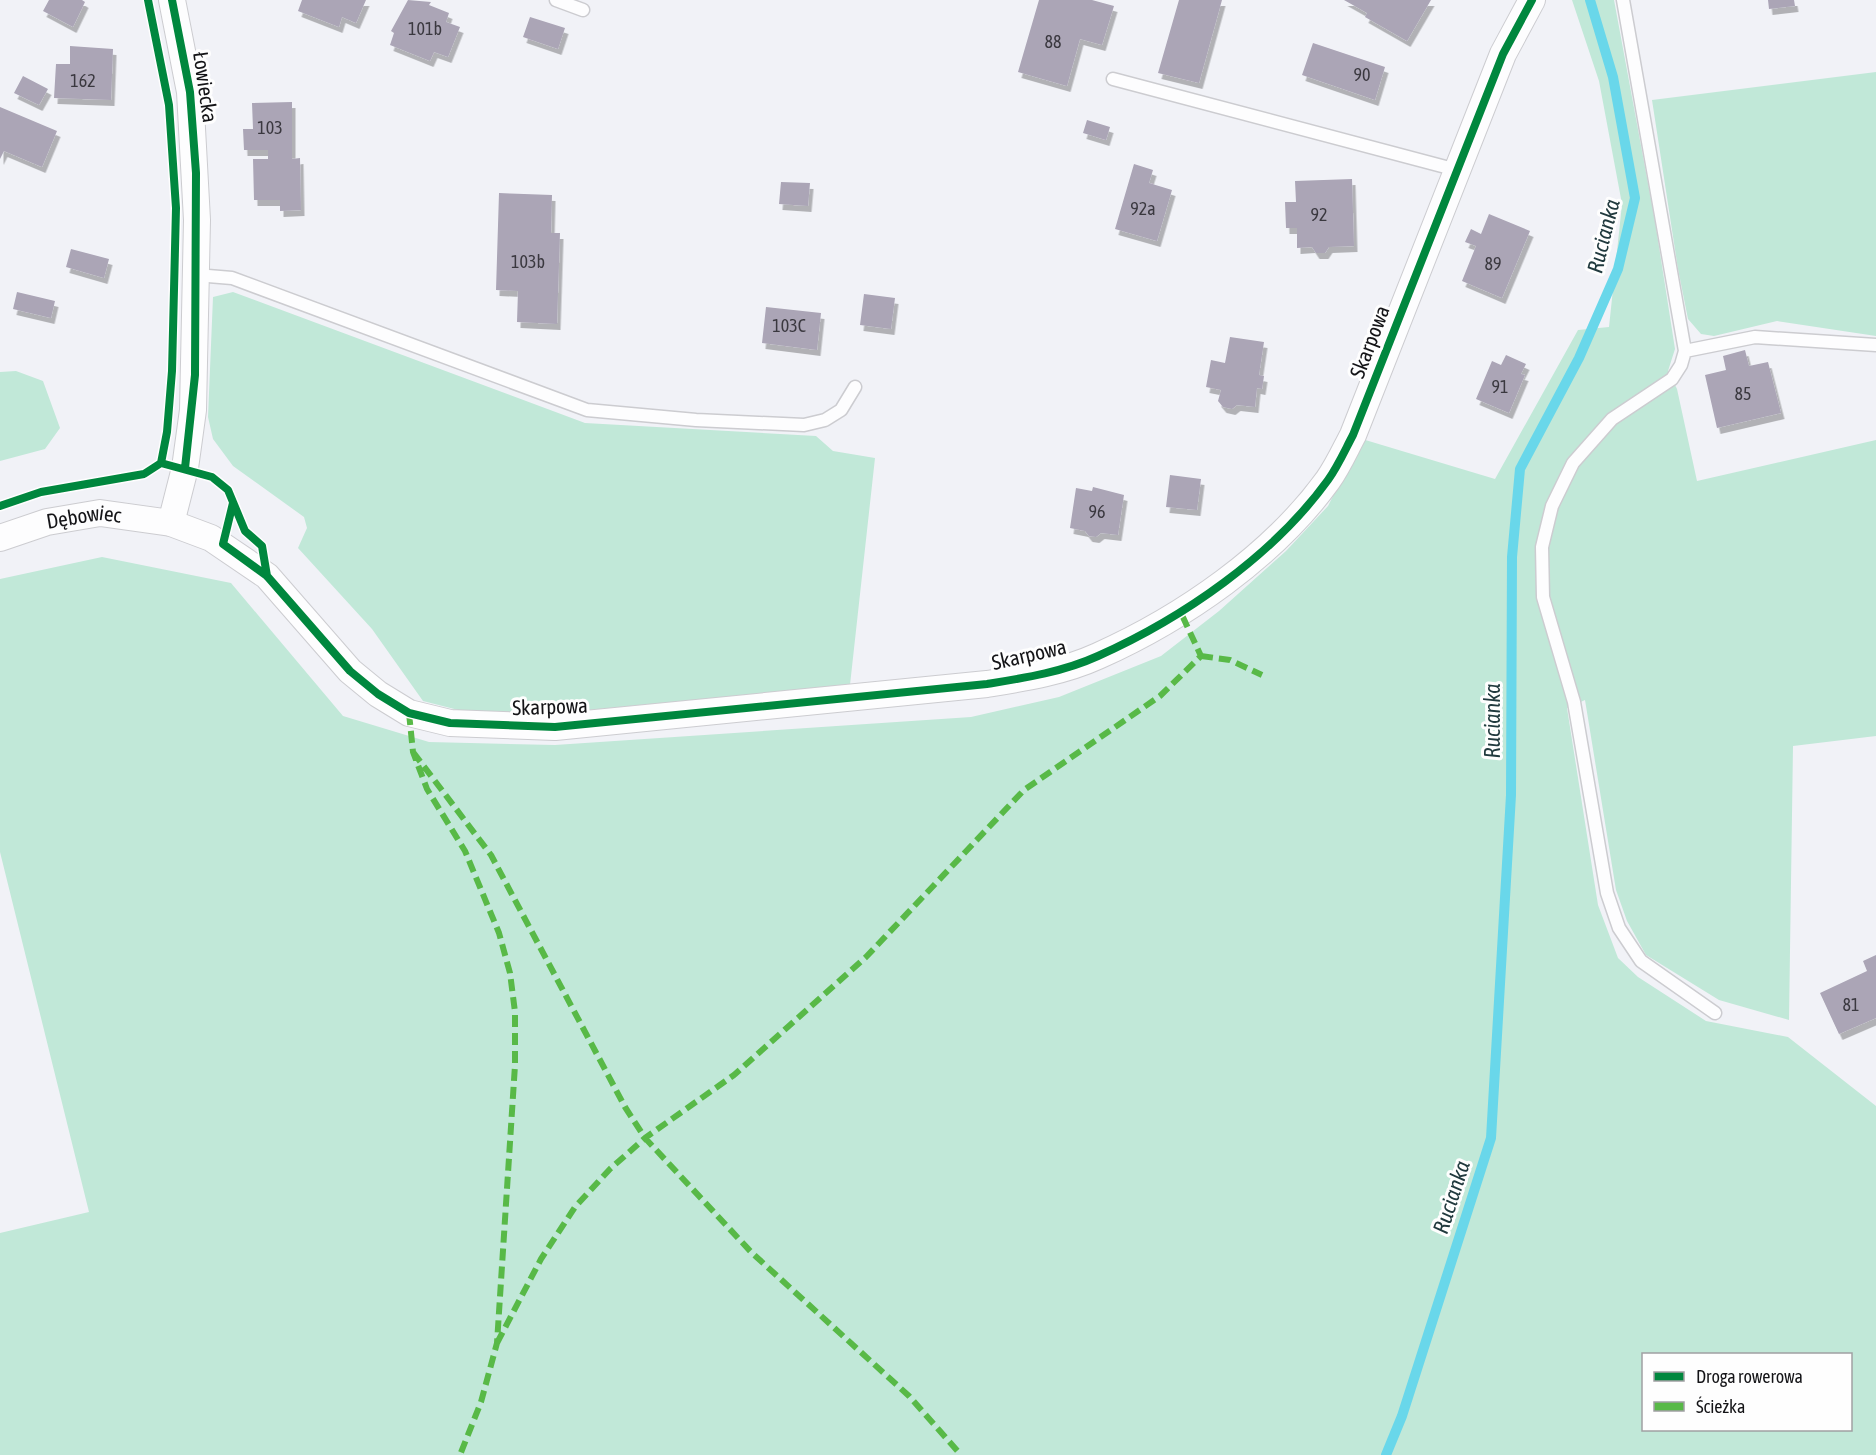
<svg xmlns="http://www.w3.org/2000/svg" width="1876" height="1455" font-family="'Asap Condensed',sans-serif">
<defs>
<filter id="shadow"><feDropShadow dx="3.5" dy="6" stdDeviation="0" flood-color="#0004"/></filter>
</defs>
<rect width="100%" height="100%" fill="#f1f2f7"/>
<path fill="#c1e8d8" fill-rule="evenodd" d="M1572,0H1614L1655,221L1675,349L1668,371L1677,389L1697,481L1876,440V736L1793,746L1789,1020L1719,1000L1646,955L1627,921L1616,890L1585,700L1567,708L1598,905L1618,958L1638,977L1706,1021L1788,1037L1876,1106V1455H0V1233L89,1212L0,852V579L102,557L231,583L343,716L429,742L555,745L971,717L1059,697L1161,656L1219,611L1286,551L1328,506L1362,439L1495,479L1578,330L1609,327L1622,204L1599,81ZM1644,1354H1850V1430H1644Z
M1876,72V336L1777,321L1714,336L1701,334L1688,319L1678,269L1652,100Z
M233,292L585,423L816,436L833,451L875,458L850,685L547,714L466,712L423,701L372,629L298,548L307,528L304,517L233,466L213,439L208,417L213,297Z
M16,371L43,381L60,428L45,449L0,461V372Z"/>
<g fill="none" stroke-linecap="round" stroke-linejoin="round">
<path stroke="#69d7ea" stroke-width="10" d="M1386,1455L1402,1416L1491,1138L1511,795L1512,557L1520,469L1579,358L1618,269L1635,198L1613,77L1590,0"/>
</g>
<path fill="#aba5b6" filter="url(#shadow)" d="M49,0H82L85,2L73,27L43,11Z
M302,0H366L356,23L342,17L339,27L298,11Z
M408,0L431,2L429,5L449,13L446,22L460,27L448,57L434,52L430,61L390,45L394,33L391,31Z
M1039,0H1092L1114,6L1102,45L1080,39L1067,86L1018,72Z
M1179,0H1222L1199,83L1158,73Z
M1344,0H1431L1407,41L1365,17L1367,13Z
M1768,0H1794L1795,6L1769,9Z
M530,17L565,28L558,49L523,37Z
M1313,43L1385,67L1375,100L1302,75Z
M70,46L113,49L111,100L54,98L56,64H70Z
M23,76L48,89L39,105L14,93Z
M292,102V159L300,158L301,210L280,211V200H254L253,159H268V150H244L243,129H253L252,103Z
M0,107L57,131L42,167L4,151L0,159Z
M1087,120L1110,127L1106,140L1083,133Z
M1134,164L1153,170L1149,183L1172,190L1157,241L1115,229Z
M1352,179L1354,246L1329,247L1325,253H1316L1312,247L1297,248V228H1286L1285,202H1296L1295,181Z
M781,182L810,183L808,206L779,204Z
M499,193L552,195L551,233H560L557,324L517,322L518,291L496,290Z
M1489,214L1530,231L1502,298L1462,281L1476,246L1465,242L1471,229L1481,234Z
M71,249L109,259L104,278L66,267Z
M17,292L55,301L51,318L13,309Z
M864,294L895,298L891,329L860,325Z
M766,307L821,313L817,350L762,343Z
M1230,337L1264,342L1259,375L1264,376L1262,389L1257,388L1255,407L1237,405L1232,409L1223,407L1218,401L1221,390L1206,387L1211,360L1225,363Z
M1745,350L1749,366L1768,362L1781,413L1717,428L1705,375L1726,370L1723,356Z
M1506,355L1526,364L1521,374L1525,375L1509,413L1476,399L1492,361L1501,365Z
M1170,475L1201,479L1197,510L1166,507Z
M1093,487L1124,495L1118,535L1101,533L1096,537L1089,536L1085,531L1070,528L1076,488L1092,491Z
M1876,955V1018L1839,1034L1820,993L1867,971L1863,961Z"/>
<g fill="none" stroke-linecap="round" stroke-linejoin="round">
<defs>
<path id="lane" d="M556,0L583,10
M1623,0L1685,351L1681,365L1672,379L1612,419L1573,463L1552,506L1542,547L1543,597L1574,702L1607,893L1619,928L1641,961L1715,1013
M1113,79L1457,170
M196,275L232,278L587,410L696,420L804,425L825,420L841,410L855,387
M1685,351L1755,337L1876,345"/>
<g id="street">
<path d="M171,523L185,468L193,410L197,220L190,92L172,0"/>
<path id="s1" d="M0,538L47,522L100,513L171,523L211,538L267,576L350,671L378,694L409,713L450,723L555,727L987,684C1024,678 1063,672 1098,656C1183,618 1273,556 1328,480C1338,466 1345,450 1353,435L1503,54L1532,0"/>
</g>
</defs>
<use href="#lane" stroke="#ccccd0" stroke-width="15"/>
<use href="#street" stroke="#ccccd0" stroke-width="28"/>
<use href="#lane" stroke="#fdfdfe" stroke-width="12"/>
<use href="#street" stroke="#fdfdfe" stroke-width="26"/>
<path stroke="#58b947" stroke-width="6" stroke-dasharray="12 6" stroke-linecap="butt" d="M1201,656L1230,660L1262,675
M409,713L413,752L427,789L465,851L499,933L510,973L515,1012V1065L497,1343L481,1402L460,1455
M413,752L491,855L625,1107L645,1138L752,1253L909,1396L961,1455
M497,1343L541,1259L575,1207L610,1169L645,1138L734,1075L866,957L1024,790L1160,696L1201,656L1181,613"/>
<defs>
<path id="cycleway" d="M172,0L190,92L196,173L195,375L185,468
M161,463L212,477L228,490L245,531L262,546L267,576
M233,503L223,544L267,576L350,671L378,694L409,713L450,723L555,727L987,684C1024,678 1063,672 1098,656C1183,618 1273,556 1328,480C1338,466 1345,450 1353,435L1503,54L1532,0
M0,506L41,492L144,474L161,463L167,432L172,371L176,208L169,105L148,0"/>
</defs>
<use href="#cycleway" stroke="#fefefe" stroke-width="11"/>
<use href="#cycleway" stroke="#00873e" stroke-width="8"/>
</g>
<g text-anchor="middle" stroke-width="6" stroke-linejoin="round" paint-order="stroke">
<g font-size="18" fill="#3a383f">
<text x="425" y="35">101b</text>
<text x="1053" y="48">88</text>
<text x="1362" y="81">90</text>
<text x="83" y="87">162</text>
<text x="270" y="134">103</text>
<text x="1143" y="215">92a</text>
<text x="1319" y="221">92</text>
<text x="528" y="268">103b</text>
<text x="1493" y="270">89</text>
<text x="789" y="332">103C</text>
<text x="1500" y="393">91</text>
<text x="1743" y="400">85</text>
<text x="1097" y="518">96</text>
<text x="1851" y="1011">81</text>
</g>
<g font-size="21" fill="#141417" stroke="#fefefe">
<text transform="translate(205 87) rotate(82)" y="7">Łowiecka</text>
<text transform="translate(1370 342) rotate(-69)" y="7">Skarpowa</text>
<text dy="7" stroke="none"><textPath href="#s1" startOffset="87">Dębowiec</textPath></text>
<text transform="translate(1029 655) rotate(-13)" y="7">Skarpowa</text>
<text transform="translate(550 707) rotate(-2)" y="7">Skarpowa</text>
</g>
<g font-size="22" font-style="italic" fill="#213a3e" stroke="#fefefe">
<text transform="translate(1603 236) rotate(-76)" y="8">Rucianka</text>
<text transform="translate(1492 721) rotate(-90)" y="8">Rucianka</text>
<text transform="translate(1451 1197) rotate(-72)" y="8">Rucianka</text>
</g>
</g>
<rect x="1642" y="1353" width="210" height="78" fill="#fefefe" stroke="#a0a0a2" stroke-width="1.5"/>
<rect x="1654" y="1372" width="30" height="9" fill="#00873e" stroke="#a0a0a2" stroke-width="1.5"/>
<text x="1696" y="1383" font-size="18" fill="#141417">Droga rowerowa</text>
<rect x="1654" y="1402" width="30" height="9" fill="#58b947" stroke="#a0a0a2" stroke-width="1.5"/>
<text x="1696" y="1413" font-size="18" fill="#141417">Ścieżka</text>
</svg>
